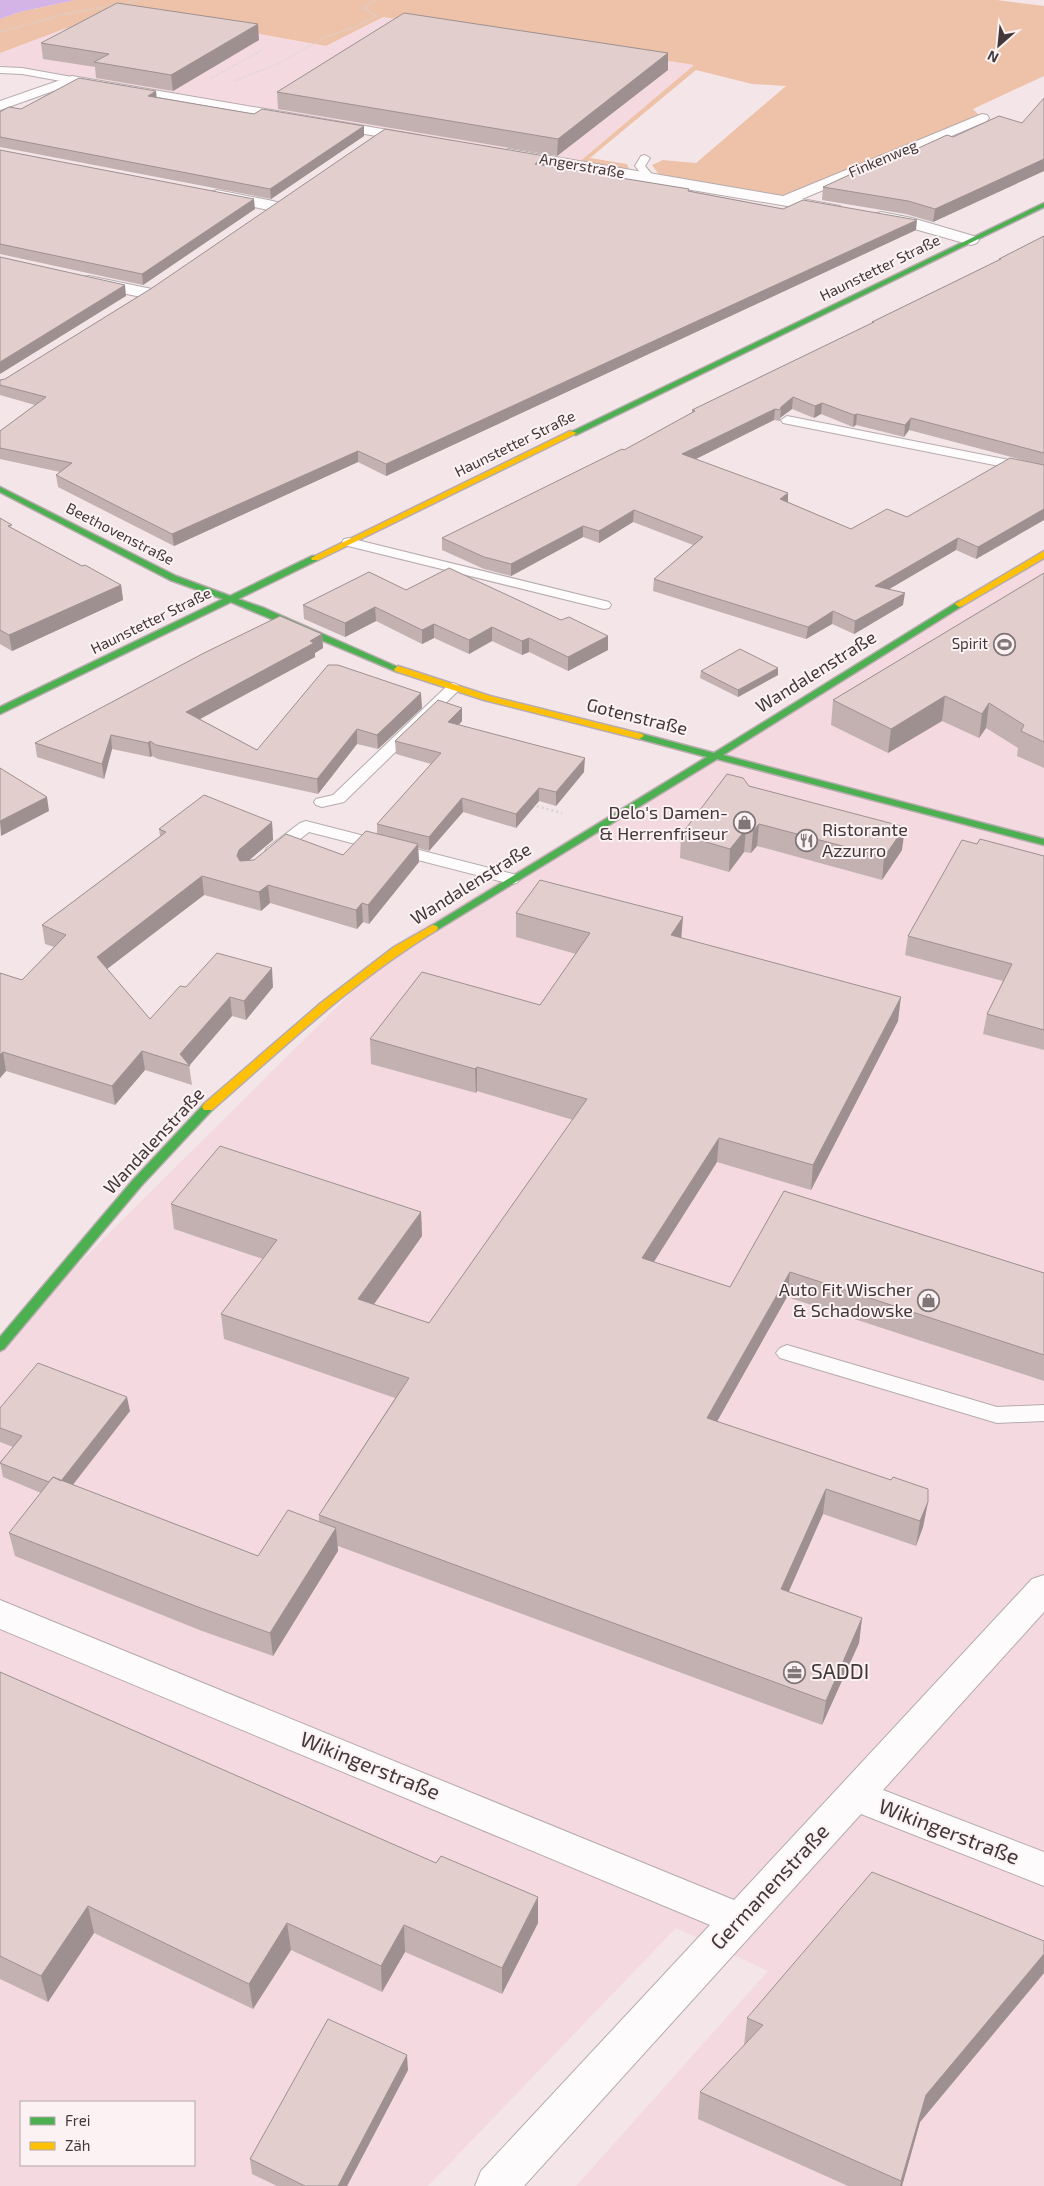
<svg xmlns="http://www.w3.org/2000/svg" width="1044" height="2186" font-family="'Exo 2',sans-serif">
<rect width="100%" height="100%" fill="#f4e6e8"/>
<path fill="#f4dae0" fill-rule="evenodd" d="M134,11L325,46L383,17L694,65L578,163L0,65V53L64,29Z
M1044,551V2186H576L768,1971L676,1928L428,2186H0V1342L408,936ZM21,2102H194V2165H21Z"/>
<path fill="#eec2a8" d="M75,0H997L1044,6V76L973,109L982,118L781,199L660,176L652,165L663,160L696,163L786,86L752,84L696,70L590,158L627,164L630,171L578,163L694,65L383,17L326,46L134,11L64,29L0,53V19L20,12Z"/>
<path fill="#d4b4e7" d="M0,0H75L20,12L0,19Z"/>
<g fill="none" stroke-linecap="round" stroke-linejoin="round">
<defs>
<path id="lane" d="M0,67L22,68L72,77L77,80L72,83L22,74L0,73Z
M645,155L650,158L645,166L655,178L654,180H646L635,166L641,156Z
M787,416L1044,467V475L783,423L781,420Z
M349,538L609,602L611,605L609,608L604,609L344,545L342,542L344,539Z
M453,683L458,685L461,688L458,691L344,802L322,807L316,805L314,802L316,799L333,795L448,685Z
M306,821L517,875L519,879L517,883L511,884L309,832L279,856H267L265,852L267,848L300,823Z
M787,1345L997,1407L1044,1405V1421L997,1423L780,1358L776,1353L780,1348Z"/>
<path id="street" d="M72,76L417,135L422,136L424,139L422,142L417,143L73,84L0,110V101Z
M982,114L987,115L989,118L987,121L802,199L840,206L842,209L840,212L834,214L509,159L504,157L501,154L504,151L509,149L783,196Z
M217,190L273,201L279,203L281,206L279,209L273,211L211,198L209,195L211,192Z
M881,212L912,218L977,237L979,240L977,243L971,245L904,226L875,220L873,217L875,214Z
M89,276L152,289L154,293L152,297L146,298L83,285L81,281L83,277Z
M1044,1575V1612L883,1790L1044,1852V1886L861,1814L524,2186H475L481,2171L710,1925L0,1629V1600L734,1900L1032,1579Z"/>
<path id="fast" d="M1044,203V207L576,435L569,433Z
M0,487L176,576L230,596L312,556H318V560L238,599L264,608L402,669L398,672L395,671L231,602L0,714V707L223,599L170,580L0,492Z
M959,601L962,602V606L723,755L1044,839V845L717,759L437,930L433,931L428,928L707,757L636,738V734L639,733L714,753Z
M208,1103L212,1104L214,1107L212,1110L141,1186L4,1349L0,1351V1337L133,1180L204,1104Z"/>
<path id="slow" d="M570,431L577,433L318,560H312L311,558Z
M1044,551V558L962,606L959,607L955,604Z
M398,666L490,696L642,734L644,736L639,739L484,700L395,671L394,669Z
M433,925L437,926L438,928L437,930C354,980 284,1047 212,1110H204L202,1107L204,1104L321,1003L394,947Z"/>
</defs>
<use href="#lane" stroke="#b6abad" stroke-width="2"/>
<use href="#street" stroke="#b6abad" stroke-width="2"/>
<use href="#fast" stroke="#b6abad" stroke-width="3"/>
<use href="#slow" stroke="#b6abad" stroke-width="3"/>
<path stroke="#d8d3d4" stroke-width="2" stroke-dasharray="1 2" stroke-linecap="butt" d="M0,32L61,15L142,0
M211,78L262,50
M234,81L280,63L323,38L355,27L376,16L364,8L376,0"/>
<path stroke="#d8d3d4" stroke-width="2.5" stroke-dasharray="2 3" stroke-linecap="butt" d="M532,805L562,813"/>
<use href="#lane" fill="#fdfbfc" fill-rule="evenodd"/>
<use href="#street" fill="#fdfbfc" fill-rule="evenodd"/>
<use href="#fast" fill="#4caf50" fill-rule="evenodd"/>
<use href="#slow" fill="#ffc107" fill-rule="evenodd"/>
</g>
<path fill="#c2b1b0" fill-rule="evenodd" d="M259,40L173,91L96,78L95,67L43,59L41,43Z
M668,53V70L557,156L278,109L277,92Z
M157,97L254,114L364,126V136L271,199L0,147V112L21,109Z
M0,150L255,209L143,285L0,254Z
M545,165L689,191L783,209L916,230L386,476L358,462L174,546L58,487L56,475L60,472L0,459V431L35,405L0,395V385L5,379Z
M868,171H1044L933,222L906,214L822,200L823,187Z
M1044,236V520L976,559L956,550L889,589L903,605L854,634L832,624L806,639L653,591L654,579L693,545L633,522L599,543L583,537L511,576L484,569L442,550V538L624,450L692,413V410L872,323V322L999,260V259ZM792,409L814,418L821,414L853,427L856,425L904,437L909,430L1042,465L907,517L851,529L788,502L695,459L774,420L780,421V418Z
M0,518L13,529L82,566L121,585L123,600L12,651L0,644Z
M1044,573V768L1017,756L1018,748L986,728L979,738L942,721L888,753L831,725L833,700Z
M406,590L608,650L568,671L529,652L522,655L492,641L469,654L434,638L422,644L376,621L345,637L304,619L303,605Z
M322,634L323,648L315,653V657L200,719L257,750L422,708L378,749L357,744L318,794L158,759L152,756L150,757L112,749L104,779L37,757L35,743Z
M701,671L778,675L738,697L700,678Z
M462,708V721L459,725L584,772L556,806L539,801L516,828L463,812L429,851L418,848L419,862L369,924L363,922L357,929L270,903L261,911L204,895L107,969L150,1019L186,987H273L246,1020L232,1016L189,1065L192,1085L145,1070L115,1105L6,1071L0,1078V973L22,980L54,947L45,944L42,925L160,836L159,829L272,822L273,840L249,860L343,855L377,833V824L431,764L396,754L395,741Z
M749,786L902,850L882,880L757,846L751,853L744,852L729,872L680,858L681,835Z
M977,844L1044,856V1050L983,1034L987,1014L1003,981L905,955L908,936Z
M516,913L682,938L898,1021L811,1190L717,1162L654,1262L730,1287L784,1191L1044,1273V1381L787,1297L717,1421L928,1502L923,1527L916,1546L823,1514L788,1591L862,1618L859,1643L822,1725L338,1546V1551L273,1656L202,1631L15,1556L9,1533L41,1493L3,1477L0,1462L13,1447L0,1442V1408L130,1411L73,1485L258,1556L319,1522V1515L395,1398L224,1339L221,1314L263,1259L174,1229L171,1204L421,1212L422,1236L374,1304L429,1323L573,1120L477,1091L476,1093L371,1064L370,1039L540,1005L576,954L516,937Z
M0,1672L538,1923L502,1994L405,1952L382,1992L291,1950L253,2009L94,1933L48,2002L0,1979Z
M1044,1941V1973L920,2122L902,2186H848L698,2119L700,2092L744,2046L747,2018Z
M408,2070L347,2186H277L252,2174L250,2159Z"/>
<path fill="#9e9090" d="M258,24L259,40L173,91L171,75Z
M668,53V70L557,156L558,139Z
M156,91L157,100L148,96Z
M364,126V136L271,199L270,189Z
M545,156V166L535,164Z
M1044,159V171L933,222L935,209Z
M254,199L255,209L143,285L142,274Z
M917,220L916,230L386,476V464Z
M125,285L126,296L0,374V362Z
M793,397L792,409L780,418V421L781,407Z
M822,403L821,414L814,418L815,406Z
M775,409L774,420L682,466V454Z
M857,414L856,425L853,427L854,415Z
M911,418L909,430L904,437L905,425Z
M358,451V462L174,546L172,534Z
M788,493V505L780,499Z
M1044,509V520L976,559L978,547Z
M634,510L633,522L599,543V531Z
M583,526V537L511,576V564Z
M958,538L956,550L874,598L875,586Z
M121,585L123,600L12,651L9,635Z
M905,593L903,605L854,634L855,621Z
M375,607L376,621L345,637V623Z
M833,611L832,624L806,639L808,627Z
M434,624V638L422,644V630Z
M492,627V641L469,654V640Z
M322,634L323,648L315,653V657L187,726L186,712L310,641Z
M608,636V650L568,671V657Z
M529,638V652L522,655V641Z
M778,668V675L738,697V690Z
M421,693L422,708L378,749L377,735Z
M945,696L942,721L888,753L891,729Z
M989,703L986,728L979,738L982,714Z
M462,708V721L448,735V722Z
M357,729V744L318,794L317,779Z
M111,735L112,749L104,779L102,764Z
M150,741L152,756L150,757L148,743Z
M585,758L584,772L556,806V792Z
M539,788V801L516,828V814Z
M47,797L49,811L1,836L0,821Z
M462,798L463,812L429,851V837Z
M272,822L273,840L240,868L237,856L239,850Z
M759,824L757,846L751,853L753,831Z
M905,827L902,850L882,880L884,857Z
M746,829L744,852L729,872L730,849Z
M418,844L419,862L369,924L368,905Z
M202,876L204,895L99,975L97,957Z
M268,885L270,903L261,911L259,892Z
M362,903L363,922L357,929L356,910Z
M683,917L681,941L671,935Z
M272,968L273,987L246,1020L244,1001Z
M230,997L232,1016L189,1066L180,1054Z
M901,997L898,1021L811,1190L813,1165Z
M142,1051L145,1070L115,1105L112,1086Z
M3,1052L6,1071L0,1078V1055Z
M477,1067V1091L476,1093L475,1069Z
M719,1138L717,1162L641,1282L642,1258Z
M421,1212L422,1236L360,1324L358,1299Z
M790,1272L787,1297L705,1443L707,1418Z
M127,1397L130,1411L60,1501L57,1486Z
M826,1489L823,1514L779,1614L781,1589Z
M928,1502L923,1527L916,1546L920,1521Z
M336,1528L338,1551L273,1656L270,1633Z
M862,1618L859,1643L822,1725L826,1701Z
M538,1897V1923L502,1994V1968Z
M88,1906L94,1933L48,2002L41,1976Z
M287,1923L291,1950L253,2009L249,1984Z
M404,1925L405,1952L382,1992L381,1966Z
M1044,1954V1973L920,2122L902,2186H900L926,2095Z
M407,2055L408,2070L347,2186H338Z"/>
<path fill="#e1cecd" stroke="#9e9090" d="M117,3L258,24L171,75L94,62L109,54L41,43Z
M404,13L668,53L558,139L277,92Z
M79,78L156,91L148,96L254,114L262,109L364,126L270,189L0,137V112L9,107L21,109Z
M1044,98V159L935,209L908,201L823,187L862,169L868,171L947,135L953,137L999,116L1022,123Z
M385,129L545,156L535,164L689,189L688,191L783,209L803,200L917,220L386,464L358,451L172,534L56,475L72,463L0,448V431L46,397L0,385V380L5,379L152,288Z
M0,150L254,199L142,274L0,244Z
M1044,236V453L911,418L905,425L857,414L854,415L822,403L815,406L793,397L781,407L780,410L775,409L682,454L788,493L780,499L851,529L887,509L907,517L1010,458L1044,465V509L978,547L958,538L875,586L905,593L855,621L833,611L808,627L654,579L703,537L634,510L599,531L583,526L511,564L484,557L442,538L622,449L624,450L695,411L692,410L874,322H872L1001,259H999Z
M0,257L125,285L0,362Z
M0,518L12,525L8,526L82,566L85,565L121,585L9,635L0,630Z
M449,568L561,620L569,617L608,636L568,657L529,638L522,641L492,627L469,640L434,624L422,630L375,607L345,623L303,605L369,572L406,590Z
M1044,573V742L1021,731L1024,725L989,703L982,714L945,696L891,729L833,700Z
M280,616L322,634L310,641L314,643L186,712L257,750L328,665H338L421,693L377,735L357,729L317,779L156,745L150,741L148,743L111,735L102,764L35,743L204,653Z
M740,649L778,668L738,690L701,671Z
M438,700L462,708L448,722L585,758L556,792L539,788L516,814L462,798L429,837L377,824L441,753L395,741Z
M0,768L47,797L0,821Z
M727,774L743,778L749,786L905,827L884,857L759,824L753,831L746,829L730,849L681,835Z
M204,795L272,822L239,850L237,856L240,861L254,860L286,834L343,855L366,831L418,844L368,905L362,903L356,910L268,885L259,892L202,876L97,957L150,1019L180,986L186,987L217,953L272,968L244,1001L230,997L180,1054L190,1066L142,1051L112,1086L3,1052L0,1055V973L22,980L66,935L42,925L166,832L159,829Z
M980,839L1044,856V1030L987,1014L1012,964L908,936L962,840L977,844Z
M540,880L683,917L671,935L901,997L813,1165L719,1138L642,1258L730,1287L784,1191L1044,1273V1355L790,1272L707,1418L891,1480L893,1477L928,1489V1502L920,1521L826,1489L781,1589L862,1618L826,1701L319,1515L409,1378L221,1314L277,1240L171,1204L220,1146L421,1212L358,1299L429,1323L587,1099L477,1067L475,1069L370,1039L422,972L540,1005L590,933L516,913Z
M38,1363L127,1397L61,1481L53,1477L49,1482L0,1463L22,1436L0,1428V1408Z
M53,1477L258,1556L288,1510L336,1528L270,1633L198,1607L9,1533Z
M0,1672L436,1863L441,1856L538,1897L502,1968L404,1925L381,1966L287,1923L249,1984L88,1906L41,1976L0,1956Z
M872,1872L1044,1941V1954L926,2095L901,2181L700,2092L763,2025L747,2018Z
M328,2019L407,2055L338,2186H305L250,2159Z"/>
<defs>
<symbol id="stadium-ring" viewBox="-11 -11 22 22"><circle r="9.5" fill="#fcf2f4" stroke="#807577" stroke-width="1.5"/><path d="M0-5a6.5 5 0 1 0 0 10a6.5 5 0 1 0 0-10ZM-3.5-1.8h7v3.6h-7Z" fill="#807577"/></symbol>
<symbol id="shop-ring" viewBox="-11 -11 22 22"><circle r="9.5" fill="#fcf2f4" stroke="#807577" stroke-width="1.5"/><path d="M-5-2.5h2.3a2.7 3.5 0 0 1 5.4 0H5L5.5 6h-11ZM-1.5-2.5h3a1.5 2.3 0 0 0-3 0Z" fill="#807577"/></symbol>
<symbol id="restaurant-ring" viewBox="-11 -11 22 22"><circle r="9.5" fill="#fcf2f4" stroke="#807577" stroke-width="1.5"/><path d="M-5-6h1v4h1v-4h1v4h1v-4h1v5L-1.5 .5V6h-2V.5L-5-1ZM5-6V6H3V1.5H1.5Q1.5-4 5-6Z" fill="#807577"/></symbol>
<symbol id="office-ring" viewBox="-11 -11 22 22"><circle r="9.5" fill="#fcf2f4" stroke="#807577" stroke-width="1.5"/><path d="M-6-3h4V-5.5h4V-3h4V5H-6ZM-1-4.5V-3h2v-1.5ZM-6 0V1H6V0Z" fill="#807577"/></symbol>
</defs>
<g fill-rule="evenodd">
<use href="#stadium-ring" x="992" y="632" width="25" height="25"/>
<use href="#shop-ring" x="732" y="810" width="25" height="25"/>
<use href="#restaurant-ring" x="794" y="828" width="25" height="25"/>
<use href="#shop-ring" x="916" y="1288" width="25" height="25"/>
<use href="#office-ring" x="782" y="1660" width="25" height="25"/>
</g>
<g text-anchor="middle" stroke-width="4" stroke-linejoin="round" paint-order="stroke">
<g font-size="15" fill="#42383a" stroke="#fcf2f4">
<text transform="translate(883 159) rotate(-23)" y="5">Finkenweg</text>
<text transform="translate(582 166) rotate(10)" y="5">Angerstraße</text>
<text transform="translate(880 268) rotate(-26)" y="5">Haunstetter Straße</text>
<text transform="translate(515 444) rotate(-26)" y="5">Haunstetter Straße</text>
<text transform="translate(120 534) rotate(27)" y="5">Beethovenstraße</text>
<text transform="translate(151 621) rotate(-26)" y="5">Haunstetter Straße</text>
</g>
<g font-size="15" fill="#42383a" stroke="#fcf2f4" text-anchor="end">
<text x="988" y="649">Spirit</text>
</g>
<g font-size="18" fill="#42383a" stroke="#fcf2f4">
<text transform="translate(816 672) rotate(-32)" y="6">Wandalenstraße</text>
<text transform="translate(637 717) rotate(14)" y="6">Gotenstraße</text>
<text transform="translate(471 884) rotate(-32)" y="6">Wandalenstraße</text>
<text transform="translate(154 1141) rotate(-47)" y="6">Wandalenstraße</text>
</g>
<g font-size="18" fill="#42383a" stroke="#fcf2f4" text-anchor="end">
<text x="728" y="819">Delo's Damen-<tspan x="728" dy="21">&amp; Herrenfriseur</tspan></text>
<text x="822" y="836" text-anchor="start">Ristorante<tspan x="822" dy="21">Azzurro</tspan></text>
<text x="913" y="1296">Auto Fit Wischer<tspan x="913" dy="21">&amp; Schadowske</tspan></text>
</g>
<g font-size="21" fill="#42383a" stroke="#fcf2f4" text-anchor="start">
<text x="811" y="1679">SADDI</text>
</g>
<g font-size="21" fill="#42383a" stroke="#fcf2f4">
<text transform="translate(370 1766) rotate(22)" y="7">Wikingerstraße</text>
<text transform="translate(949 1832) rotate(21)" y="7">Wikingerstraße</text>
<text transform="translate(770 1887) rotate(-47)" y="7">Germanenstraße</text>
</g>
</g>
<rect x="20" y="2101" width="175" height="65" fill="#fcf2f4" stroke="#b2a8aa"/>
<rect x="30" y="2117" width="25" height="8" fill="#4caf50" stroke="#b2a8aa"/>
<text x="65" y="2126" font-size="15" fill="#42383a">Frei</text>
<rect x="30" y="2142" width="25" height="8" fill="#ffc107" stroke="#b2a8aa"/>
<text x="65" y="2151" font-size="15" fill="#42383a">Zäh</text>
<g transform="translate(999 45) rotate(207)" stroke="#fcf2f4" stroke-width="4" paint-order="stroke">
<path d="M0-4L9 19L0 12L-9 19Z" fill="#42383a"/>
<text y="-8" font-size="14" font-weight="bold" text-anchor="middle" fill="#42383a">N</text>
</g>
</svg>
